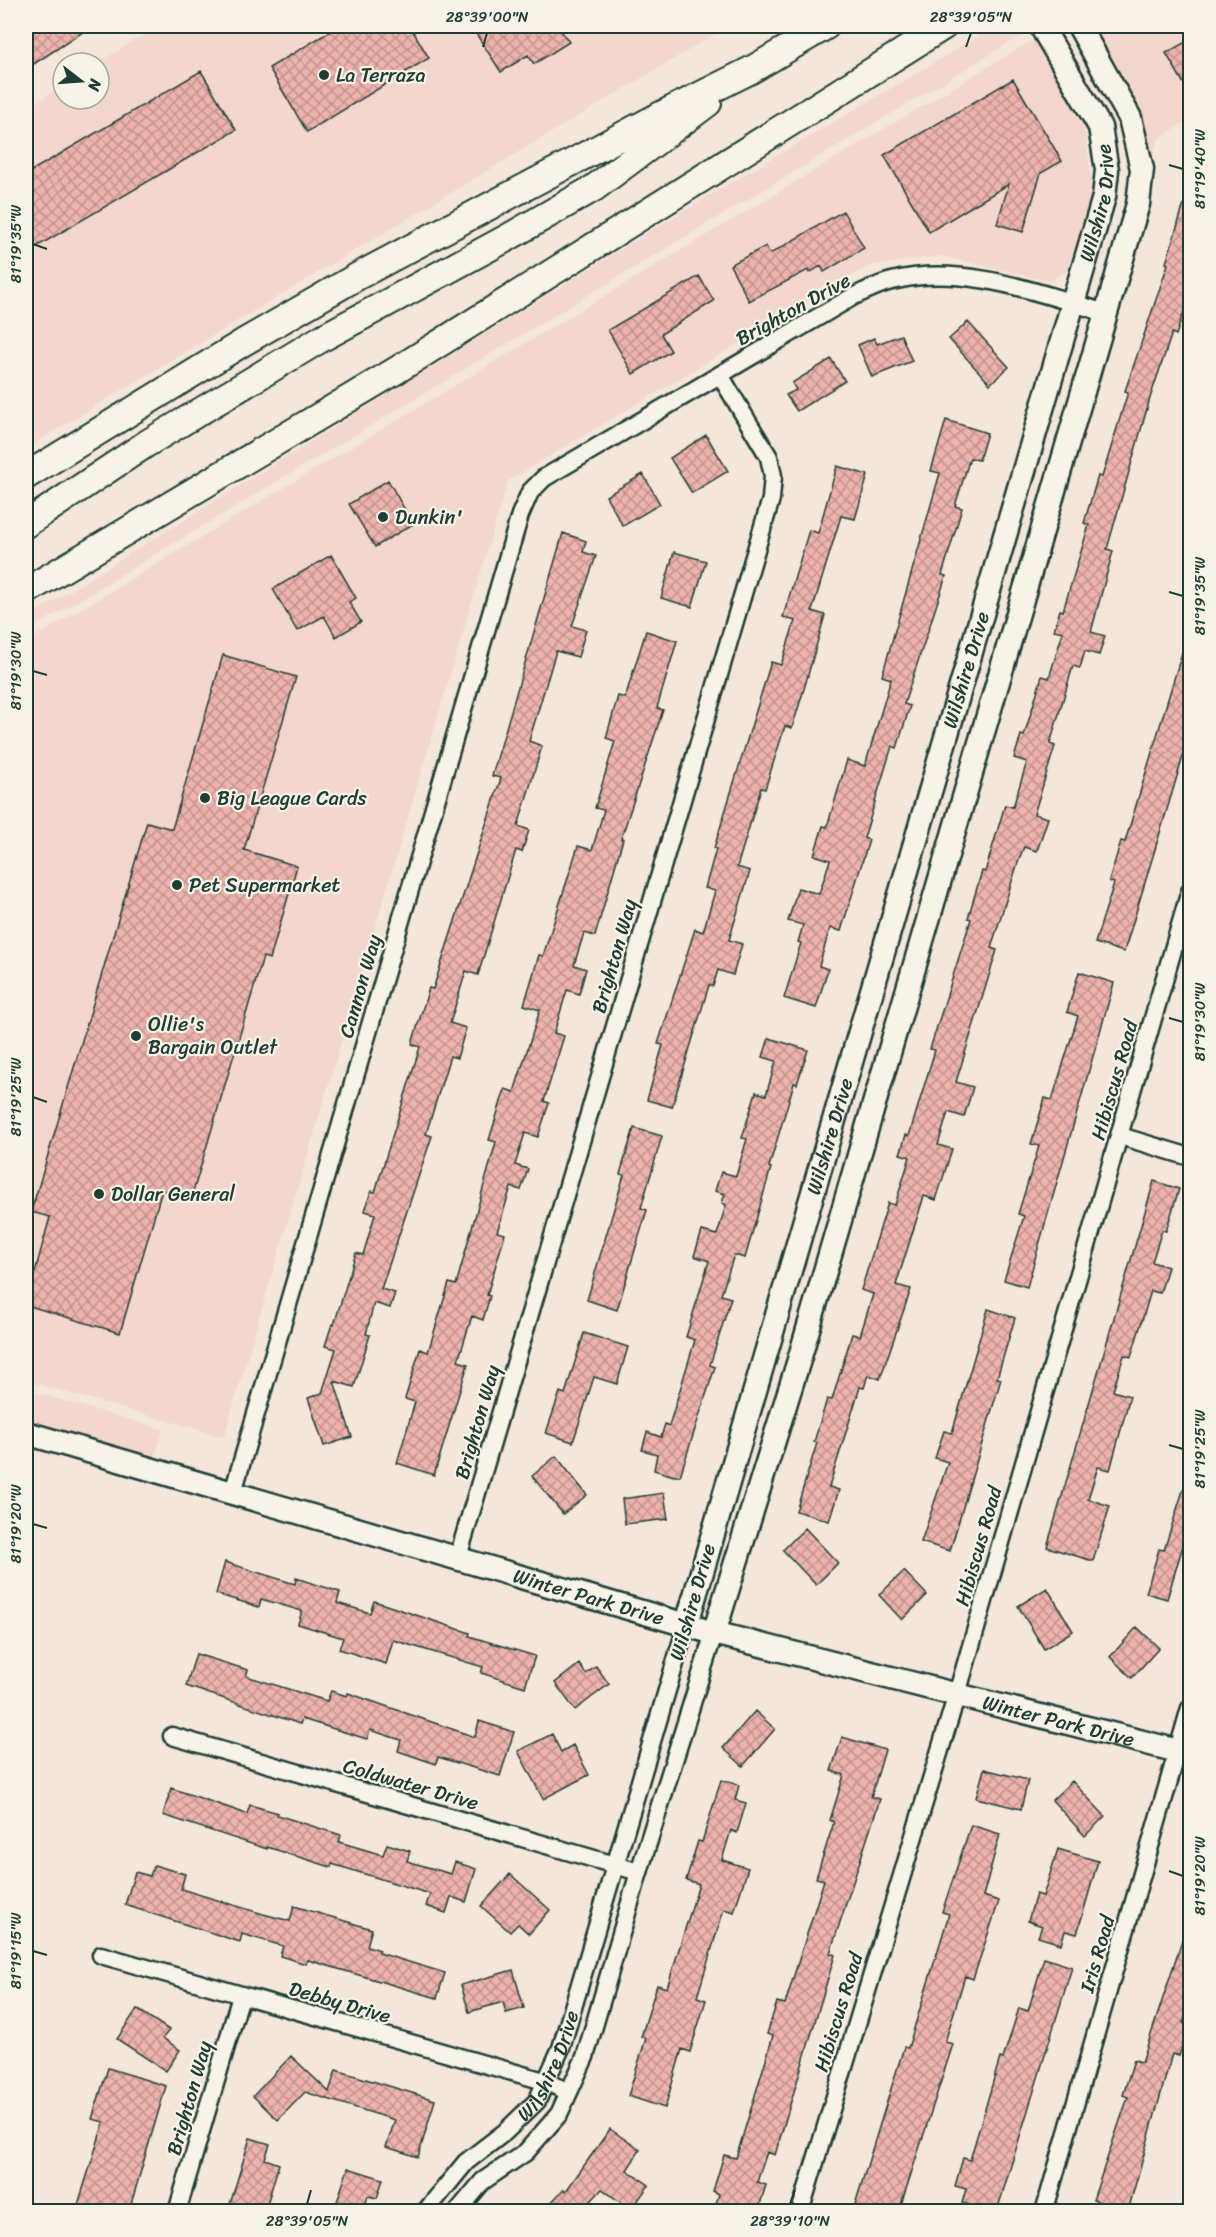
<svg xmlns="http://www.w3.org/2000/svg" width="1216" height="2237" font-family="Sriracha,sans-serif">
<defs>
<pattern id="building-cross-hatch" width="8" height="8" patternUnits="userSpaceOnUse" patternTransform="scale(1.5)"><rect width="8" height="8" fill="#eeb3ac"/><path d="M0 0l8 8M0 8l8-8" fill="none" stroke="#c0938d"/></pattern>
</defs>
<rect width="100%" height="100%" fill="#f5e6dc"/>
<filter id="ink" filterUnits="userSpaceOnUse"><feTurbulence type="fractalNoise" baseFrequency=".0167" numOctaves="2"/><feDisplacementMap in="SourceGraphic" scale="12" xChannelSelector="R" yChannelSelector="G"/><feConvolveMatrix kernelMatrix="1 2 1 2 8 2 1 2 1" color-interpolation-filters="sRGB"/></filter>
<g filter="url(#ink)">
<path fill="#f3d7ce" d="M156,26H729L26,448V109L63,85V99H99L98,63Z
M996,26H1028L1031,30L26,632V618L680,213Z
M1092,26H1190V118L1158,140L1152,160L1145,125L1136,105Z
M1036,38L1083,120L1093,187L1067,271L1049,281L940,256L869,266L508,481L224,1437L26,1381V642Z
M26,1390L163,1429L154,1459L26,1422Z"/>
<path fill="url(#building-cross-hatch)" stroke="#1f3d34" stroke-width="1.5" d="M26,26H92L26,69Z
M339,26H410L429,58L307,132L269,68Z
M471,26H558L569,42L534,64L528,55L501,72Z
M1191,39V96L1166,53Z
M201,71L236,130L26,253V174Z
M1013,79L1062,161L1041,173L1023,232L997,224L1009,184L929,232L884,155Z
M1187,194L1191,195V291L1176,335L1172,333L1150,398L1107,549L1113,551L1091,632L1105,636L1099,655L1085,651L1080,668L1073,666L1050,744L1055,746L1034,814L1048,818L1037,851L1024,847L1018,862L991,948L997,950L956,1082L973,1087L964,1117L948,1112L938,1145L952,1149L936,1200L924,1196L896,1285L911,1289L880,1379L868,1375L864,1388L860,1387L829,1487L839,1490L829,1521L796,1511L817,1443L814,1442L827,1399L832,1400L852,1334L860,1336L873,1294L861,1290L888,1203L895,1205L910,1157L900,1154L906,1135L909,1136L935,1050L930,1049L971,919L968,918L982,871L985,872L1005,805L1013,807L1027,762L1014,758L1021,735L1024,736L1042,676L1049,678L1063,632L1054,630L1060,610L1063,611L1089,525L1084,523L1098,476L1102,477L1128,392L1125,391L1168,264L1166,263Z
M843,211L864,248L824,272L821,266L809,273L808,270L749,301L730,265L766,246L770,254Z
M699,276L714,301L661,334L671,351L633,374L608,330Z
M968,322L1009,367L990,384L949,339Z
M901,335L912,361L872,377L858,345L874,338L877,344Z
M831,359L845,381L797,411L786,395L796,390L792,383Z
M946,420L987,433L979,460L970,458L955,506L962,508L942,575L946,576L904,704L910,706L897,748L892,746L864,838L869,840L841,931L830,928L819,966L828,969L816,1008L784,998L801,943L798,942L803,925L788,921L798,888L819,894L830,860L814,855L823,826L827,827L847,760L865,766L891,679L882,676L940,473L931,471Z
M706,435L728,471L692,493L670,458Z
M837,466L868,475L855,519L841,516L812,611L825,615L804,689L792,728L785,726L765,789L761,788L737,867L750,871L729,940L742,944L733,975L718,970L713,986L709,985L672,1107L647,1100L663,1045L658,1044L695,929L703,932L715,891L705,888L716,849L714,848L771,662L781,665L795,621L783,617L809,530L818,533Z
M643,474L660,504L623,526L606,496Z
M388,480L413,524L375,547L349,504Z
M563,533L586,541L583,552L596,556L572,626L586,630L578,657L556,651L529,741L542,746L518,826L529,830L522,852L516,850L478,975L466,971L450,1023L466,1028L457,1058L450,1056L426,1134L432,1136L381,1289L395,1293L390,1308L374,1303L366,1334L370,1335L354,1387L334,1381L352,1437L324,1446L308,1398L322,1393L336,1349L325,1346L332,1324L334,1325L356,1253L363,1255L375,1214L365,1211L371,1191L375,1192L420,1047L412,1044L429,988L433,989L501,778L492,776Z
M674,552L706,561L692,607L661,598Z
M331,555L356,598L349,602L361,622L336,637L324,616L297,631L273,589Z
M646,631L677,641L657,708L663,710L621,839H623L595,936L584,933L574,965L586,969L579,994L567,990L554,1033L564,1036L544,1101L549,1103L538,1137L525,1133L515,1165L528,1169L521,1190L511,1187L497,1232L505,1234L487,1295L490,1296L483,1320L472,1316L458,1361L468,1364L434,1475L397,1463L415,1402L405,1399L420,1349L428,1352L449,1283L456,1285L496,1142L489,1140L505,1089L514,1092L540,1010L524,1005L539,955L543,956L578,846L592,850L604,810L595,808L615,741L606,738L618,696L625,698Z
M1187,636L1191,637V730L1124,952L1095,943L1114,883L1109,881L1121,841L1125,842Z
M223,655L296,677L244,850L297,866L270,959L263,957L191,1199L162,1190L120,1333L26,1305L50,1217L31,1212L147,822L172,829Z
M1079,972L1114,983L1027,1287L1004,1280L1024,1216L1018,1214L1039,1146L1031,1144L1045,1098L1052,1100L1078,1016L1067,1012Z
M769,1038L808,1050L797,1084L794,1083L769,1167L771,1168L745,1258L734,1255L721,1295L731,1298L710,1365L715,1367L680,1476H674L654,1470L657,1454L642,1450L647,1432L661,1437L665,1424L669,1426L695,1340L686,1337L709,1261L694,1256L702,1231L717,1235L726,1205L722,1203L725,1194L715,1191L721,1172L736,1176L747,1139L742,1138L756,1092L766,1095L776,1061L763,1057Z
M634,1128L662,1136L641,1208L647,1210L617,1310L587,1300L624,1175L620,1174Z
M1154,1181L1179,1189L1166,1231L1162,1230L1152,1262L1168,1267L1160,1293L1151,1291L1131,1357L1124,1355L1113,1391L1130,1396L1110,1470L1098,1467L1088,1499L1110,1506L1093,1561L1047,1547Z
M988,1309L1015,1318L997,1378L1001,1379L950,1551L921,1542L948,1462L935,1458L944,1431L952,1433Z
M584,1333L628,1347L617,1384L594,1377L573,1442L546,1433L560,1392L565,1394Z
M556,1456L587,1495L563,1514L532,1476Z
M1187,1478H1191V1533L1187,1532L1167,1599L1146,1593L1159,1549L1164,1550Z
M664,1493L668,1519L625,1524L622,1499Z
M805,1528L838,1563L816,1585L783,1550Z
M225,1562L295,1584L296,1578L340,1592L337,1603L370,1613L374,1601L470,1633L469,1636L535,1656L525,1687L481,1673L483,1667L393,1640L386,1664L339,1649L343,1638L298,1624L302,1611L261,1599L259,1607L216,1594Z
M904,1571L927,1595L902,1620L879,1595Z
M1047,1588L1073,1631L1044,1649L1018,1606Z
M1137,1627L1159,1648L1132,1678L1110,1657Z
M196,1654L248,1670L246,1676L327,1701L331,1691L347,1696L348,1693L475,1737L479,1721L514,1732L500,1776L438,1757L436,1764L398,1751L401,1740L370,1730L367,1739L302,1719L300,1724L186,1686Z
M579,1664L586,1674L596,1666L609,1684L575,1710L555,1683Z
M755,1711L775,1729L743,1766L723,1748Z
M552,1734L561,1752L573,1745L589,1775L543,1799L518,1751Z
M842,1737L885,1750L871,1797L880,1799L830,1953L835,1955L775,2155L767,2152L757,2182L766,2185L758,2211H714L719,2194L713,2191L724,2155L736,2158L773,2036L767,2034L777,2002L785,2004L824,1880L816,1878L834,1822L830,1820L844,1775L831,1771Z
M984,1769L1028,1780L1021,1809L976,1798Z
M721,1780L739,1785L735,1800L746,1803L737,1833L731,1830L722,1860L748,1868L734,1912L724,1909L697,1997L706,2000L690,2052L682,2049L665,2108L628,2096L646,2038L641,2037L657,1985L667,1988L694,1900L699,1884L686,1880L698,1841L702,1842Z
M1072,1781L1105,1816L1085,1836L1052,1800Z
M171,1788L247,1814L250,1805L278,1813L277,1815L341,1835L339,1842L383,1855L387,1844L410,1851L407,1861L451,1874L455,1862L476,1869L466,1902L451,1897L446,1913L426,1906L430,1894L332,1864L331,1867L267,1847V1849L163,1815Z
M971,1825L1000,1834L983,1896L999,1901L973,1979L965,1976L945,2042L953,2044L899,2211H853L904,2047L908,2048L949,1914L942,1912Z
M1058,1849L1098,1861L1077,1934L1065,1931L1061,1944L1038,1937L1042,1926L1028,1921L1036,1894L1043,1896Z
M154,1865L185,1874L181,1889L263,1914L290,1921L294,1906L372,1929L367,1946L380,1950L379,1953L445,1973L437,1998L308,1960L306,1964L280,1956L283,1946L242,1934L240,1942L125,1905L135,1872L150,1876Z
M510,1874L550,1910L529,1934L518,1924L510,1932L481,1906Z
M1187,1925L1191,1926V1999L1183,2023L1191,2025V2042L1184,2040L1179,2056L1172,2054L1128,2211L1093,2200L1128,2097L1123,2095L1134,2060L1142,2062Z
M1044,1958L1072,1967L997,2211H991L962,2203L966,2189L955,2186L963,2158L970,2160L1000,2058L1003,2059L1019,2008L1028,2011Z
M513,1970L524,2008L506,2013L503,2002L469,2012L461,1985Z
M137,2009L169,2030L163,2038L180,2050L166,2071L117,2039Z
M291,2056L329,2092L336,2070L435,2100L418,2157L386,2147L395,2120L305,2092L278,2120L253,2096Z
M108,2068L166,2086L129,2211H76L104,2122L92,2119Z
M610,2129L640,2150L627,2170L649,2185L631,2210L602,2189L582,2211H543L564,2189L566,2191Z
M250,2138L270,2144L265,2159L279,2164L265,2211H228Z
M348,2168L383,2179L377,2198L368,2196L363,2211H334Z"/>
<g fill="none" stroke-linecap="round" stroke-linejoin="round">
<defs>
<g id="street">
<path d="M1120,1136L1190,1157"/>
<path d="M233,1492L520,515L530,492L544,478L854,296C866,291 879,284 892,281C962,263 1039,293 1106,313"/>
<path d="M458,1557L771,499L773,476L769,457L720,375"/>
<path d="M172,1736L639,1872"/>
<path d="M101,1955L544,2081L567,2091"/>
<path d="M177,2212L241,1996"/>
<path id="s1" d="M425,2212L466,2162L505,2132L537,2101L561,2048L687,1623"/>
<path d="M457,2212L483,2181L526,2152L559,2114L585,2057L639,1872L714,1633"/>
<path d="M800,2212L957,1694L1190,891"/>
<path d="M1044,2212L1190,1708"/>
</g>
<g id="secondary">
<path id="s2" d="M26,1433L714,1633L1190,1754"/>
<path id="s3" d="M687,1623L1104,197L1107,170L1100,127L1041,26"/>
<path d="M714,1633L799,1360L1138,204L1142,169L1130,118L1079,26"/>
</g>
<path id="primary" d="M26,476L244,342L358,276L659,116L751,70L826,26
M26,524L146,444L324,337L507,238L594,188L708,103
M26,591L397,370L944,26"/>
</defs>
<use href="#street" stroke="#1f3d34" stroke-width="21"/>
<use href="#secondary" stroke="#1f3d34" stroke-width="27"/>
<use href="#primary" stroke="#1f3d34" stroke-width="30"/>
<use href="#street" stroke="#f7f3e8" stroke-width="16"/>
<use href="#secondary" stroke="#f7f3e8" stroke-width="22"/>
<use href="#primary" stroke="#f7f3e8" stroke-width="26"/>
</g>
</g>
<path fill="none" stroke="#1f3d34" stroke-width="2" d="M483,47L487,33M966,47L971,33M1169,165L1183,169M33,244L47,249M1169,592L1183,596M33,671L47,675M1169,1018L1183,1022M33,1097L47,1102M1169,1445L1183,1449M33,1524L47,1528M1169,1871L1183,1876M33,1951L47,1955M307,2204L311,2190M790,2204L795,2190"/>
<g fill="#1f3d34" stroke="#f7f3e8" stroke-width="2">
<circle cx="324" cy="75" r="6"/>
<circle cx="383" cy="517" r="6"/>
<circle cx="205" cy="798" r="6"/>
<circle cx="177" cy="885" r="6"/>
<circle cx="136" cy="1036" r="6"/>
<circle cx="99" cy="1194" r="6"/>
</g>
<g text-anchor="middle" stroke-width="4.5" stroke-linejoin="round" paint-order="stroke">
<g font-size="20" fill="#1f3d34" stroke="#f7f3e8" text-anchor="start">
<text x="336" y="82">La Terraza</text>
<text x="395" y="524">Dunkin'</text>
<text x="217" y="805">Big League Cards</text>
<text x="189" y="892">Pet Supermarket</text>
<text x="148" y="1031">Ollie's<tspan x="148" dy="23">Bargain Outlet</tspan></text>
<text x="111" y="1201">Dollar General</text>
</g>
<g font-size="20" fill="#1f3d34" stroke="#f7f3e8">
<text dy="7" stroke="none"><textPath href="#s3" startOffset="1479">Wilshire Drive</textPath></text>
<text transform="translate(793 309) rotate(-29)" y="7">Brighton Drive</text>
<text dy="7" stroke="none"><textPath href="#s3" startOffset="993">Wilshire Drive</textPath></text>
<text transform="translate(614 956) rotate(-74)" y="7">Brighton Way</text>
<text transform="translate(360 986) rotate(-74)" y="7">Cannon Way</text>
<text transform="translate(1114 1080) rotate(-74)" y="7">Hibiscus Road</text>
<text dy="7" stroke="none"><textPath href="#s3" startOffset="507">Wilshire Drive</textPath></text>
<text transform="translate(477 1422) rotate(-74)" y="7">Brighton Way</text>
<text transform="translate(978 1546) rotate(-74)" y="7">Hibiscus Road</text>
<text dy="7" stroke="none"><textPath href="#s2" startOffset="586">Winter Park Drive</textPath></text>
<text transform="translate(692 1602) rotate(-74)" y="7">Wilshire Drive</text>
<text dy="7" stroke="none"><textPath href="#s2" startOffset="1072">Winter Park Drive</textPath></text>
<text transform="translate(411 1784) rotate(16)" y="7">Coldwater Drive</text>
<text transform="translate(1097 1954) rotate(-74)" y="7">Iris Road</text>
<text transform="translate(340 2002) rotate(16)" y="7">Debby Drive</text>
<text transform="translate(838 2012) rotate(-73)" y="7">Hibiscus Road</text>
<text dy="7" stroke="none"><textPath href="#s1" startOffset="195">Wilshire Drive</textPath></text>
<text transform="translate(189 2098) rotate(-74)" y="7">Brighton Way</text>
</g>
</g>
<rect width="1216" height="2237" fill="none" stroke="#f7f3e8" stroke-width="66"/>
<g transform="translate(81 81) rotate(107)"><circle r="28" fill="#f7f3e8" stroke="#a1aaa0" stroke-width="1.5"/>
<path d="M0-4.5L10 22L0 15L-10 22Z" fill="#1f3d34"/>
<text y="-9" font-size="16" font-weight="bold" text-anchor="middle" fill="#1f3d34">N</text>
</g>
<rect x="33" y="33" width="1150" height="2171" fill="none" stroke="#1f3d34" stroke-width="2"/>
<g font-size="15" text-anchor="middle" fill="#1f3d34">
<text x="487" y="22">28°39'00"N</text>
<text x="971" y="22">28°39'05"N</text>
<text transform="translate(1200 169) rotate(-90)" y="5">81°19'40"W</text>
<text transform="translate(16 244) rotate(-90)" y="5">81°19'35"W</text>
<text transform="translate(1200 596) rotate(-90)" y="5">81°19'35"W</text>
<text transform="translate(16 671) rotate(-90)" y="5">81°19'30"W</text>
<text transform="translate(1200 1022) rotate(-90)" y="5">81°19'30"W</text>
<text transform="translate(16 1097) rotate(-90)" y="5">81°19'25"W</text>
<text transform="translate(1200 1449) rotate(-90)" y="5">81°19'25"W</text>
<text transform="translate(16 1524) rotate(-90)" y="5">81°19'20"W</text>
<text transform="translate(1200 1876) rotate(-90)" y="5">81°19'20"W</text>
<text transform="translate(16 1951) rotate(-90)" y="5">81°19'15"W</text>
<text x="307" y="2226">28°39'05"N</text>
<text x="790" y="2226">28°39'10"N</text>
</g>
</svg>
